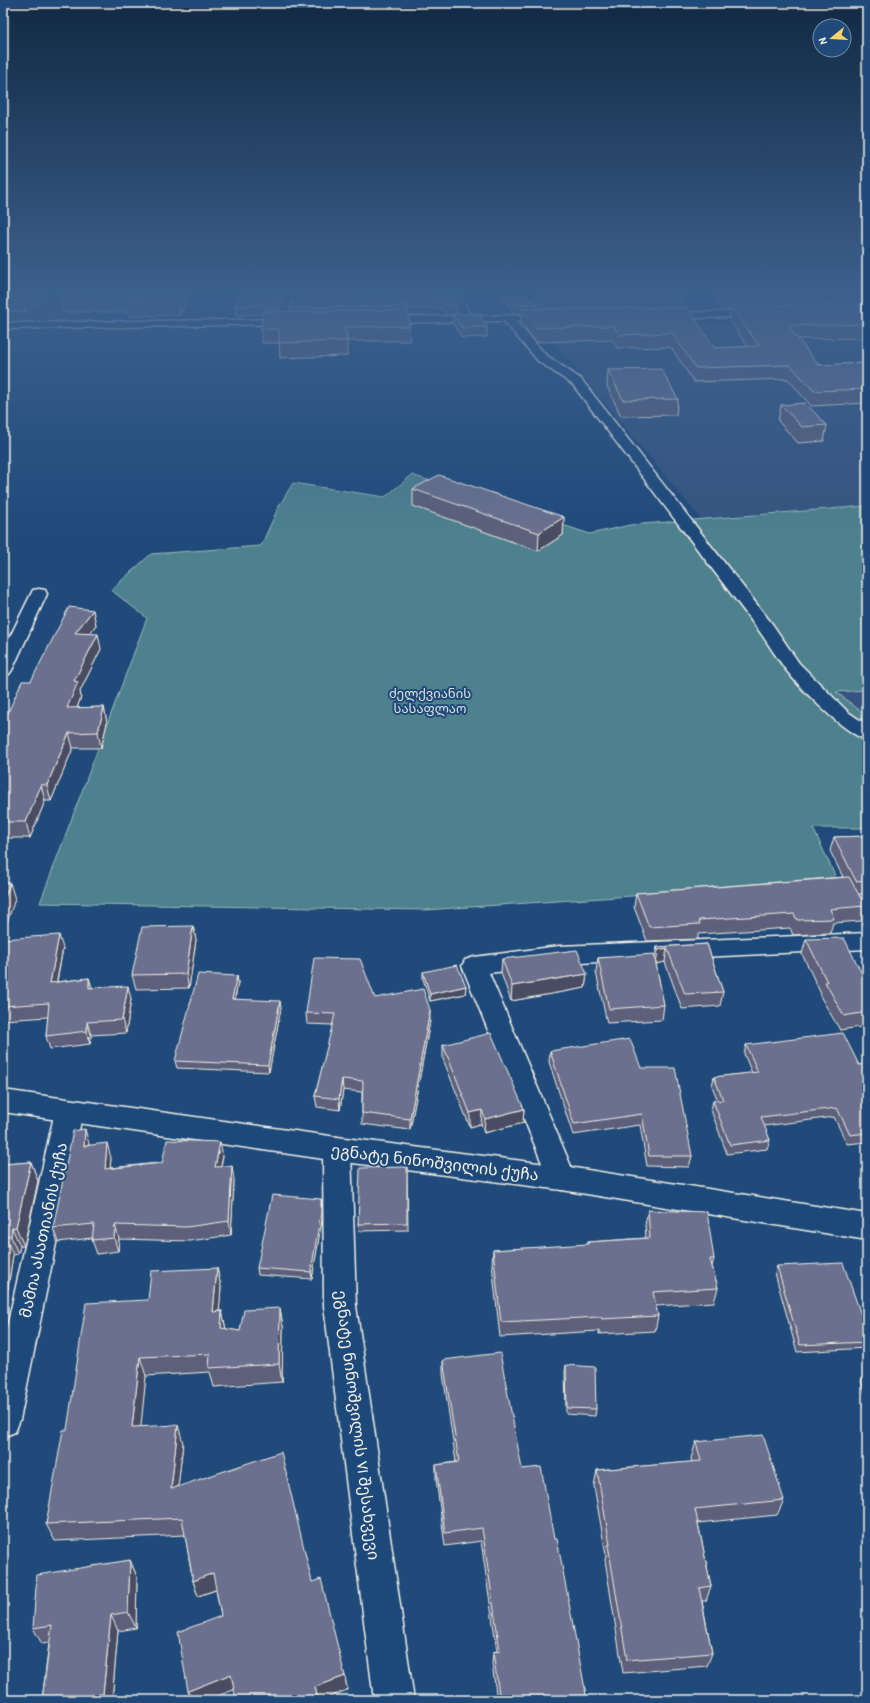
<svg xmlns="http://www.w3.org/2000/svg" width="870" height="1703" font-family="'Patrick Hand','Noto Sans Georgian',sans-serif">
<rect width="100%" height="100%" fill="#1f4a7a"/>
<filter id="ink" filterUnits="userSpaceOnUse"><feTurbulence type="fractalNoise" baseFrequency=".025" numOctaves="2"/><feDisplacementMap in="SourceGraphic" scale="8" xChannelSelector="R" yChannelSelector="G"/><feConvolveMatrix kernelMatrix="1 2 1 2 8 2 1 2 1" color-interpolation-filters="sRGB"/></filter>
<g filter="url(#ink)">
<path fill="#365580" d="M3,295H218L90,296L77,320L3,321Z
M867,320V506L700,518L543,328Z
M867,690V716L836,692Z"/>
<path fill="#4e818e" stroke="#a1b9bb" d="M412,475L590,534L630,525L867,506V690L836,692L867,716V828H813L838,882L425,910L40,903L147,618L111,590L151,554L261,546L279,506L293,483L385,497Z"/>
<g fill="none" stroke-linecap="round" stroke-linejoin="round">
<defs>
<path id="minor" d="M284,295H294L288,322L282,325L276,322Z
M446,295H457L462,300L472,319L470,321H462L452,302Z
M508,316L512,317L546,355L581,379L773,625L799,663L848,712L867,725V740C845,734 801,689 786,670C777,658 769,645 760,632L573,385L538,361L502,319Z
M39,589L45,590L47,594L12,670L9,674L3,676V651L31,594L33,590Z
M867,933V949L559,964L489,973L576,1178L572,1187L562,1190L552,1187L548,1178L462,966L465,960L474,957L559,946Z
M69,1100L79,1103L83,1111L20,1420L15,1432L3,1437V1345L55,1111L59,1103Z
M337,1137L347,1141L351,1149L356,1306L414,1700H374L324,1306L323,1149L327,1141Z"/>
<path id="secondary" d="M760,311L764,312L766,314L764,316L664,319L658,316L664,313Z
M552,315L558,318L556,320L380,323L374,320L380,317Z
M292,319L296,320L298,322L296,324L3,329V323Z
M3,1090L337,1137L562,1166L867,1214V1240L562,1190L337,1161L3,1112Z"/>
</defs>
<use href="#minor" stroke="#f4f1e8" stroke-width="3"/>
<use href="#secondary" stroke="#f4f1e8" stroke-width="3"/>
<use href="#minor" fill="#1f4a7a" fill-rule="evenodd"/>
<use href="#secondary" fill="#1f4a7a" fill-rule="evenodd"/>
</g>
<path fill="#5b607a" stroke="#f4f1e8" d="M3,295H43L26,312L3,311Z
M60,295H189L180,315L129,316L128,312H63L60,296Z
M238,295H284L278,312H290V308L293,295H451H450L457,306V314L487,327V337L462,338L453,323V314L447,315L443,308L408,309L410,341H347V356L280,358L279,343H262L261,329L263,314L236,315L235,306Z
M500,295H525L537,304V309H541L536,295H682L681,307L714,348L748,347L729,319L730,310H723L712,295H864L862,307H867V338L798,339L818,365L867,363V403L811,406L788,379L694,382L671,347L617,348L613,340L536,342L521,322L522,313L515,314Z
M608,370L678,399L676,415L621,416L607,386Z
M781,405L827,425L824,441L798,443L778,421Z
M413,489L564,517L563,535L538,551L413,506Z
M93,610L96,625L89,634L101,649L80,691L81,697L77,708L104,707L107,723L101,748H73L51,801H45L30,838H7L3,851V724L31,681Z
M867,836V894H859L865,906L861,921L833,923L830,933L793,935L790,928L698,934V939L647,941L634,907L636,893L843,877L830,851L834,837Z
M193,926L196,940L189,988L136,989L132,975Z
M3,939L63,948L57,982L89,978L92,988L131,999L126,1033L91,1035L90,1044L50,1049L46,1036L48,1017L3,1020Z
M806,939L867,983V1026L840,1030L820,996L821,994L802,954Z
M707,944L723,992L720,1006L682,1009L665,962L656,964L664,1005L662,1020L607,1023L596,972L598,958L655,957L657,947Z
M502,959L587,974L585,988L511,1001L501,973Z
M423,972L466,986L465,994L430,1001L423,979Z
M237,976L238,983L235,999L281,1008L269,1072L177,1068L175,1061Z
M375,998L430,1021L410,1130L362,1124V1092L343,1090L340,1110L317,1107L315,1096L333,1025L307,1024L306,1013Z
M443,1045L524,1109L523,1123L484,1133L481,1124L470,1127L443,1059Z
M746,1045L859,1065L867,1064V1142L847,1144L834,1117L764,1126L770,1140L767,1149L727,1154L711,1110L713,1101H718L712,1086L714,1077L752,1073L744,1054Z
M550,1051L641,1068L692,1156L689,1167L647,1166L640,1125L573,1135L549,1062Z
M89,1144V1146L111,1158L110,1168L223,1156L221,1166L234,1180L231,1235L190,1241L119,1239L118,1251L97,1254L92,1240V1238L58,1242L53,1228Z
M31,1162L38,1181L24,1246H20L18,1254L13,1255L3,1321V1164Z
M407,1167L408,1230L359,1231L358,1224Z
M321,1199L322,1219L312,1279L258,1275L257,1268Z
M648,1210L714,1259L712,1266L718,1288L714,1302L656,1306L658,1316L655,1331L599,1334V1331L500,1337L492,1264L493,1250L588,1245V1242L646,1238L645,1225Z
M777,1266L867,1332V1348L797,1352L775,1273Z
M217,1268L221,1287L219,1311H222L226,1329L240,1331L280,1308L283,1327L282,1382L214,1387L210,1372L146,1376L140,1427L183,1443L178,1486L312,1582L345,1676L347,1690L234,1689L207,1700L221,1616L216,1590L198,1596L193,1581L185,1535L55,1541L46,1524L67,1430L148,1300Z
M443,1360L522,1469L554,1539L587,1700H497L492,1664L493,1652L497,1651L481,1541L445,1546L436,1479V1465L456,1462L443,1374Z
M566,1365L596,1409L595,1416L566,1414L565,1372Z
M867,1367V1400L861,1381Z
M696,1442L784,1500L777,1515L698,1523L711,1586L706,1601H702L712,1653L707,1666L623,1673L605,1560L606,1555L594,1486L597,1470L692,1462L691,1458Z
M130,1560L137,1577L136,1628L118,1631L112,1700H42L49,1643L42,1644L33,1628Z"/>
<path fill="#4a4e63" stroke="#f4f1e8" d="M23,295H43L26,312Z
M179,295H189L180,315L178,298Z
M280,295H284L276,317L275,308Z
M564,517L563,535L538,551L539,533Z
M93,610L96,625L78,648L75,633Z
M98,634L101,649L80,691L81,697L71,724L67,708L74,681Z
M104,707L107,723L101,748L98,732Z
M69,733L73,748L51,801L47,785Z
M41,785L45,801L30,838L26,822Z
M3,822L7,838L3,851Z
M10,883L15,899L3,935V903Z
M193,926L196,940L189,988L186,974Z
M59,935L63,948L54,996L50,983Z
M667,948L665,962L656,964L658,950Z
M587,974L585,988L511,1001L512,986Z
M237,976L238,983L233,1006L232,999Z
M89,978L93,991L89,988Z
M128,986L131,999L126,1033L122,1020Z
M466,986L465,994L430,1001V994Z
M280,1001L281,1008L269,1072L268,1065Z
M430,1010V1021L410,1130V1119Z
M87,1022L91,1035L90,1044L87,1031Z
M342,1079L343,1090L340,1110L339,1099Z
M524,1109L523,1123L484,1133L485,1119Z
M482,1110L481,1124L470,1127V1113Z
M3,1122L5,1127L3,1135Z
M85,1129L89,1144L88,1160L84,1146Z
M220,1142L223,1156L218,1181L215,1167Z
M107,1143L111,1158L109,1183L105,1169Z
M31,1162L38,1181L24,1246L16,1227Z
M232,1166L234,1180L231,1235L229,1221Z
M321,1199L322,1219L312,1279L311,1272Z
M115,1225L119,1239L118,1251L114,1238Z
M12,1228L20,1246L18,1254L11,1236Z
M5,1236L13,1255L3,1321V1252Z
M217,1268L221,1287L218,1330L213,1312Z
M280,1308L283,1327L282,1382L279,1364Z
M222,1311L226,1330L221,1328Z
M140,1357L146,1376L139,1445L132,1427Z
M178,1425L183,1443L176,1506L171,1489Z
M130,1560L137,1577L136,1628L128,1612Z
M213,1573L218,1589L198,1596L193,1581Z
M111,1615L118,1631L112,1700H106L103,1694Z
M231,1674L236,1689L207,1700H191L188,1691Z
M345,1676L347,1690L322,1700H318L315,1687Z"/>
<path fill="#6a708e" stroke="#f4f1e8" d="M60,295H179L178,298L126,299L128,295L60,296Z
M238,295H280L275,308L265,309V305L235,306Z
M293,295H450L457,306H447L443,300H408V306L290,308Z
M507,295H525L537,304L515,305Z
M840,305L867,307V324L788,326L818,365L867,363V389L814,391L790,365L696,368L672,333L619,335L614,326L537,328L522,309L688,307L714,348L759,346L731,306Z
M408,310L409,326L345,327L347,341L279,343V329H261L263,312Z
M478,313L487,327L462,328L453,314Z
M661,369L678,399L623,400L608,370Z
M805,403L827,425L802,427L781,405Z
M439,475L564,517L539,533L413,489Z
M69,607L93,610L75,633L98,634L74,681L78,682L67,708L104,707L98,732L69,733L47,785H41L26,822H3V724L22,681H31Z
M867,836V880L856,881L834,837Z
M849,877L865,906L830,909L834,919L797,920L794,914L699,920L700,924L649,927L636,893Z
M3,883H10L3,903Z
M193,926L186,974L132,975L142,927Z
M59,935L50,983L89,978V988L128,986L122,1020L87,1022V1031L46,1036L49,1003L3,1006V939Z
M844,938L863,976L867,983V1012L844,1016L825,982H827L806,939Z
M707,944L723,992L685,994L667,948L658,950L657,947Z
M577,950L587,974L512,986L502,959Z
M654,954L664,1005L609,1009L598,958Z
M314,958L360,959L375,998L423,989L430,1010L410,1119L362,1113L363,1081L342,1079L339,1099L315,1096L335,1014L306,1013Z
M457,965L466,986L430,994L423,972Z
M198,974L237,976L232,999L280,1001L268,1065L175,1061Z
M491,1033L524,1109L485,1119L482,1110L470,1113L443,1045Z
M843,1033L859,1065L867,1064V1133L850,1135L837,1108L761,1117L770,1140L730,1145L713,1101L723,1100L714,1077L758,1072L746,1045Z
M630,1039L641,1068H675L692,1156H649L642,1114L574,1124L550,1051Z
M85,1129L84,1146L107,1143L105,1169L162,1163L167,1140L220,1142L215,1167L232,1166L229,1221L187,1227L115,1225L114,1238L92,1240L94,1224L53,1228L73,1131Z
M31,1162L16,1227L12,1228L11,1236H5L3,1252V1164Z
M407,1167V1223L358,1224L360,1168Z
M272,1195L321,1199V1212L311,1272L257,1268Z
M648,1210L707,1212L714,1259H710L718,1288L653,1292L658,1316L602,1319L601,1317L501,1322L493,1250L588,1244V1242L650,1238Z
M843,1263L867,1332V1342L800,1345L777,1266Z
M217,1268L213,1312L222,1311L221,1328L240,1331L244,1310L280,1308L279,1364L209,1368L210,1354L140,1357L132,1427L178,1425L171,1489L281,1452L312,1582L321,1579L345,1676L315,1687L318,1700H236L231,1674L188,1691L178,1632L221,1616L213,1573L193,1581L182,1518L46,1524L63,1430H67L86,1303L148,1300L151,1271Z
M500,1353L522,1469L541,1467L554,1539H557L587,1700H500L493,1652L500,1651L482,1528L445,1533L436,1465L459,1462L443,1360Z
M566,1365L595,1367L596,1409L567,1408Z
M763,1435L784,1500L695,1509L711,1586L699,1588L712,1653L627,1660L608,1545H610L597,1470L701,1461L696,1442Z
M130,1560L128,1612L111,1615L103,1694L54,1700H42L52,1625L33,1628L37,1575Z"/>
</g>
<linearGradient id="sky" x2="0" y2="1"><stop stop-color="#112943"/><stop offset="0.55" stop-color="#3c608d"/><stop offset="1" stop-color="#3c608d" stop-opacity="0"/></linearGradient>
<rect width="870" height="533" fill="url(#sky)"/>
<g text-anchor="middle" stroke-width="4" stroke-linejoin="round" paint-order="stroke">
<g font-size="13" fill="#dbe0da" stroke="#1f4a7a">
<text x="430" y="698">ძელქვიანის<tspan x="430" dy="15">სასაფლაო</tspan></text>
</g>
<g font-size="16" fill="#f4f1e8" stroke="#1f4a7a">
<text transform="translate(435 1162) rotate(7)" y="6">ეგნატე ნინოშვილის ქუჩა</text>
<text transform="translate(43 1230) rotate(-78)" y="6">მამია ასათიანის ქუჩა</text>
<text transform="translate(358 1425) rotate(83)" y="6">ეგნატე ნინოშვილის VI შესახვევი</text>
</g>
</g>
<rect width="870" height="1703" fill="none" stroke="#1f4a7a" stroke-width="16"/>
<rect x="8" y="8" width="854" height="1687" fill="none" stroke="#f4f1e8" stroke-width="1.5" filter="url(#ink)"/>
<g transform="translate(832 38) rotate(252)"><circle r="19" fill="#1f4a7a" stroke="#748da6"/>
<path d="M0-3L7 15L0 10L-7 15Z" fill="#ffd166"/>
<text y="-6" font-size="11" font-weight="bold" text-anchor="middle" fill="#f4f1e8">N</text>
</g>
</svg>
